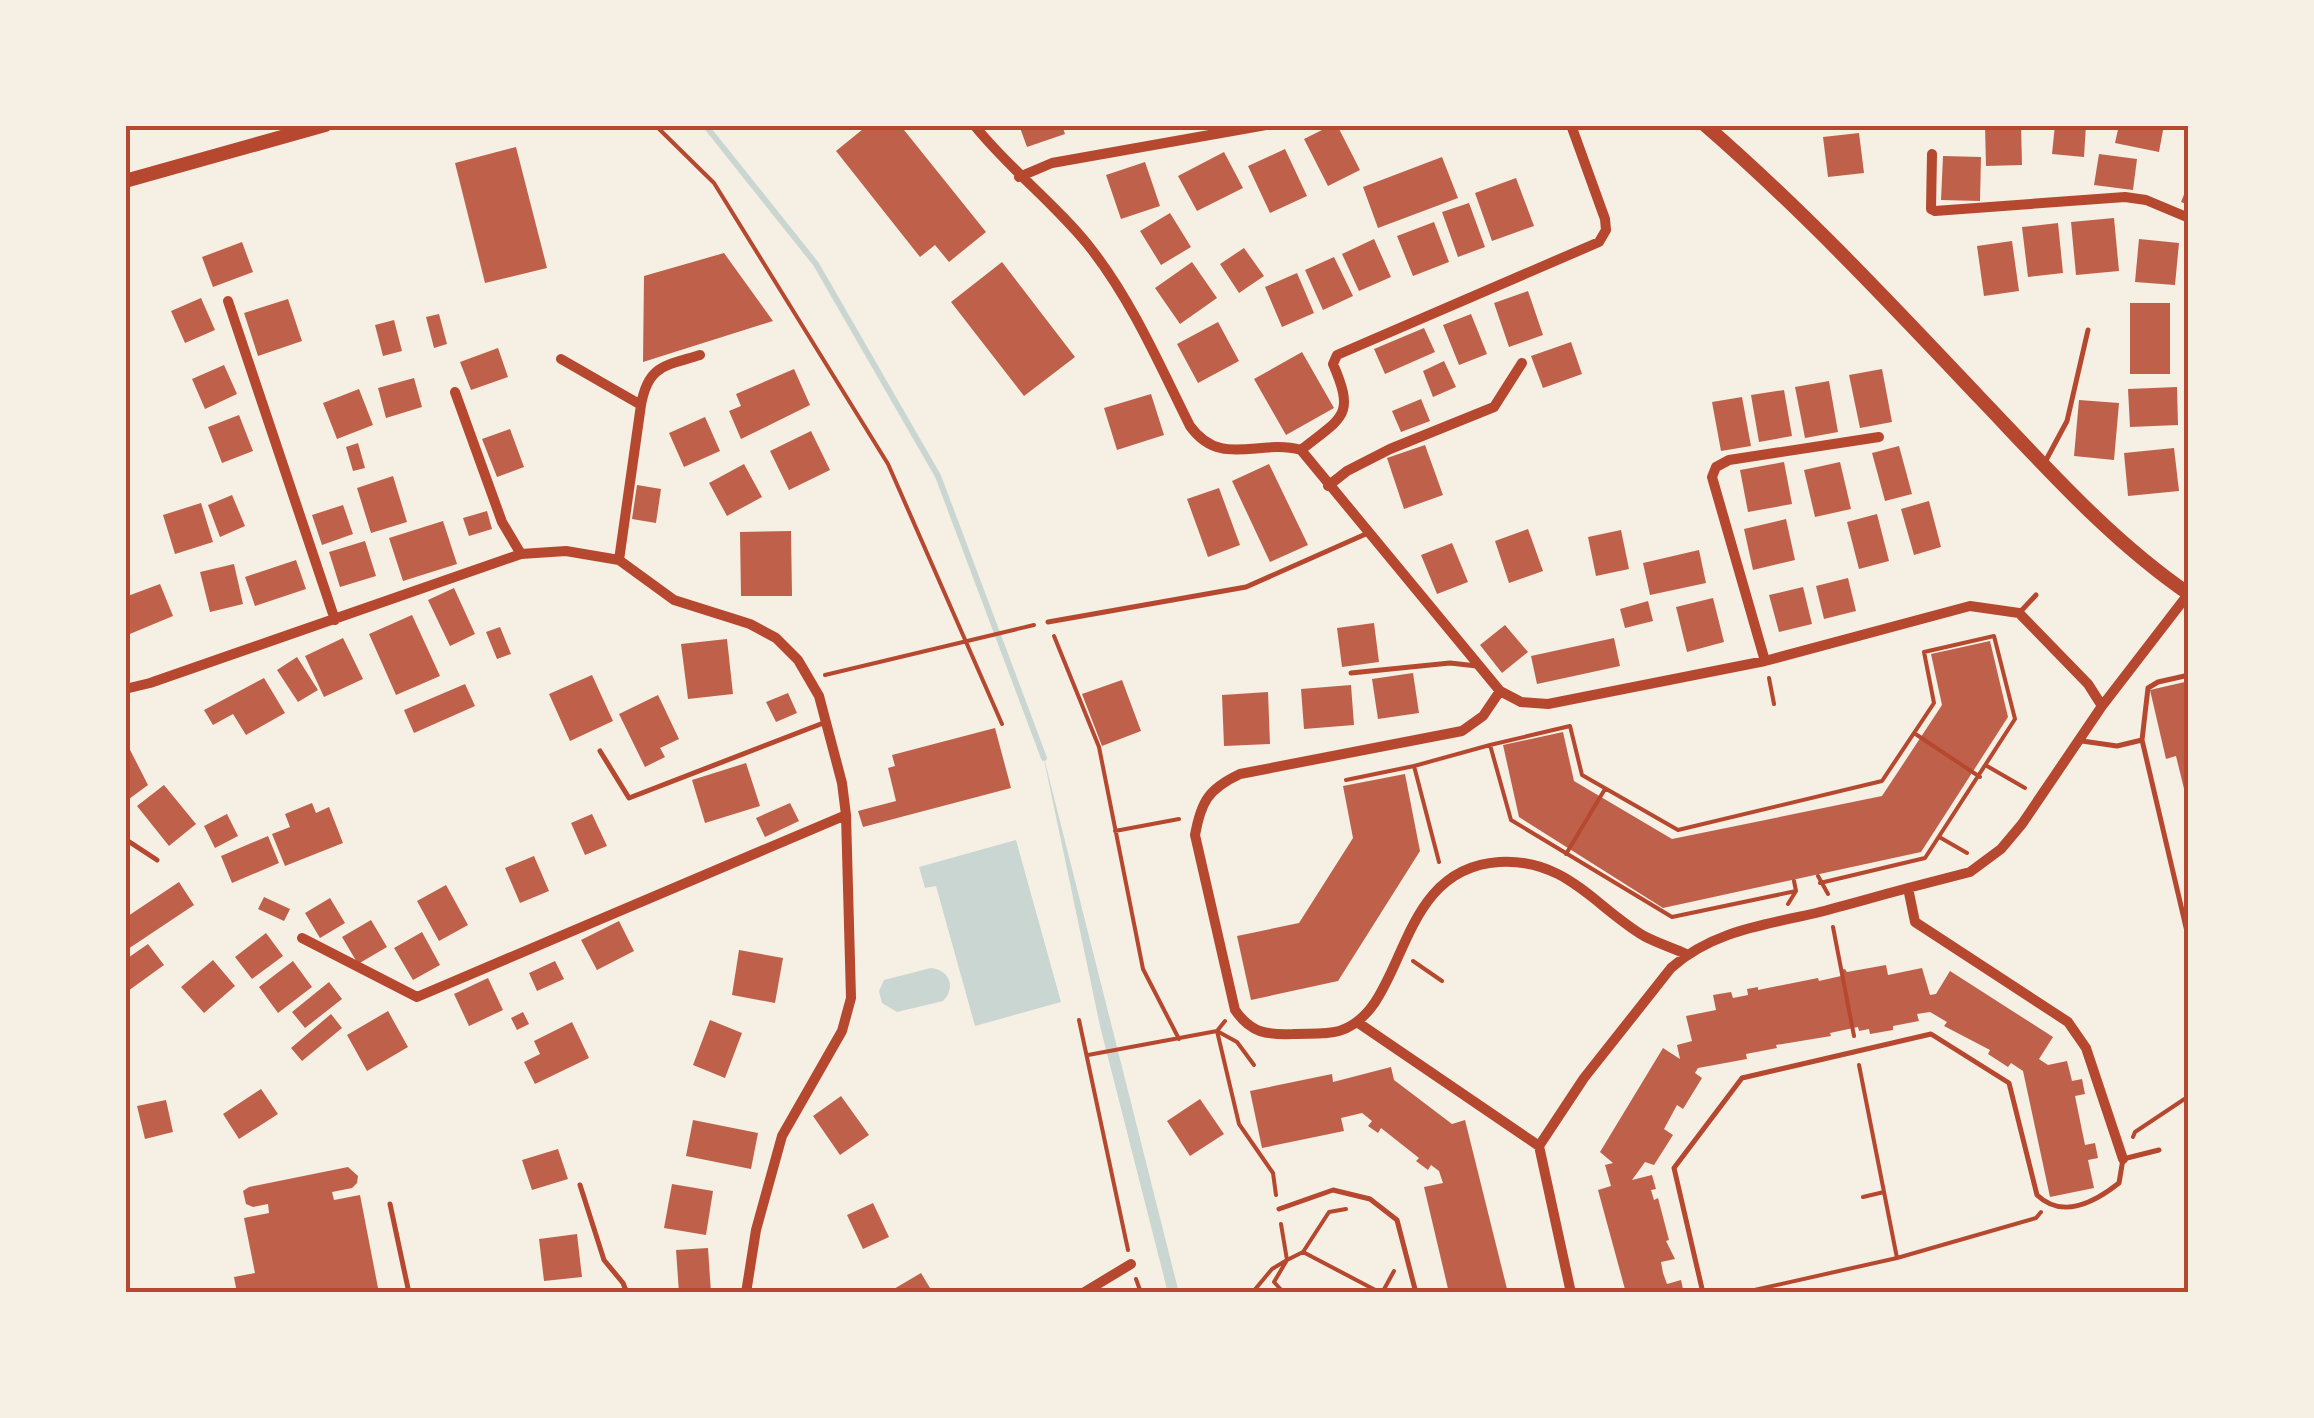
<svg xmlns="http://www.w3.org/2000/svg" width="2314" height="1418" font-family="'Exo 2',sans-serif">
<rect width="100%" height="100%" fill="#f6efe4"/>
<path fill="#c9d6d2" d="M1042,750L1179,1293H1168L1100,1026Z
M1016,840L1061,1002L975,1026L936,886L925,888L919,867Z
M931,968C950,970 956,988 943,1001L897,1012L882,1003L879,991L884,980Z"/>
<g fill="none" stroke-linecap="round" stroke-linejoin="round">
<path stroke="#c9d6d2" stroke-width="6" d="M705,125L816,264L938,476L1044,758"/>
</g>
<path fill="#bf614a" d="M868,125H900L986,232L949,262L935,245L920,257L836,151Z
M1019,125H1062L1065,134L1027,147Z
M1332,125H1337L1360,170L1328,186L1304,139Z
M1985,125H2021L2022,165L1986,166Z
M2055,125H2086L2084,157L2052,154Z
M2119,125H2164L2159,152L2115,143Z
M1859,133L1864,173L1828,177L1823,137Z
M516,147L547,268L485,283L455,163Z
M1285,149L1307,196L1270,213L1248,166Z
M1224,152L1243,188L1197,211L1178,176Z
M2099,154L2137,159L2133,190L2094,185Z
M1943,156L1981,157L1980,201L1941,200Z
M1442,157L1458,198L1378,228L1363,187Z
M1145,162L1160,206L1121,219L1106,175Z
M1516,178L1534,226L1492,241L1475,193Z
M2189,182V205L2181,202Z
M1469,203L1485,247L1458,257L1442,212Z
M1170,213L1191,247L1161,265L1140,231Z
M2114,218L2119,271L2076,275L2071,222Z
M1434,222L1449,262L1413,276L1397,236Z
M2058,223L2063,273L2028,277L2022,227Z
M1374,239L1391,277L1359,291L1342,254Z
M2139,239L2179,243L2175,285L2135,282Z
M2012,241L2019,291L1984,296L1977,246Z
M242,242L253,272L213,287L202,257Z
M1244,248L1264,276L1239,293L1220,264Z
M724,253L773,321L643,362L644,276Z
M1334,257L1353,296L1323,310L1305,270Z
M1002,262L1075,357L1024,396L951,302Z
M1192,262L1217,298L1180,324L1155,288Z
M1297,273L1314,313L1282,327L1265,287Z
M1528,291L1543,335L1509,347L1494,303Z
M201,298L215,330L185,343L171,311Z
M288,299L302,341L258,356L244,313Z
M2130,303H2170V374H2130Z
M439,314L447,344L434,348L426,317Z
M1471,314L1487,354L1459,365L1443,325Z
M394,320L402,351L383,356L375,325Z
M1218,322L1239,361L1198,383L1177,344Z
M1424,328L1435,352L1385,374L1374,349Z
M1571,342L1582,374L1543,388L1531,356Z
M498,348L508,377L471,390L460,362Z
M1302,352L1334,408L1286,435L1254,379Z
M1444,361L1456,387L1433,397L1423,371Z
M224,365L237,394L205,409L192,379Z
M794,369L810,405L741,439L729,411L741,406L736,394Z
M1882,369L1892,422L1860,428L1849,375Z
M414,378L422,407L386,418L378,388Z
M1829,381L1838,432L1805,438L1795,387Z
M2177,387L2178,425L2130,427L2128,389Z
M359,389L373,425L337,439L323,403Z
M1784,390L1792,436L1759,442L1751,395Z
M1151,394L1164,435L1117,450L1104,408Z
M1742,397L1751,446L1721,451L1712,402Z
M1421,399L1430,421L1401,432L1392,411Z
M2079,400L2119,403L2114,460L2074,456Z
M239,415L253,451L222,463L208,427Z
M705,417L720,451L684,467L669,433Z
M510,429L524,467L497,477L482,439Z
M811,431L830,470L789,490L770,451Z
M358,443L365,468L353,471L346,447Z
M1425,445L1443,495L1404,509L1387,458Z
M1899,446L1912,494L1885,501L1872,453Z
M2174,448L2179,491L2128,496L2124,453Z
M1784,462L1792,504L1748,512L1740,470Z
M1840,462L1851,509L1815,517L1804,470Z
M744,464L762,497L727,516L709,483Z
M1269,464L1308,545L1270,562L1232,481Z
M393,476L407,522L371,533L357,488Z
M637,485L661,489L656,523L632,519Z
M1219,488L1240,545L1208,557L1187,499Z
M232,495L245,526L220,537L208,505Z
M1929,501L1941,547L1914,555L1901,509Z
M201,503L213,542L175,554L163,515Z
M343,505L353,534L322,545L312,515Z
M487,511L492,529L469,536L463,518Z
M1877,514L1889,561L1859,569L1847,522Z
M1786,519L1795,560L1753,570L1744,529Z
M443,521L457,564L403,581L389,538Z
M1528,529L1543,571L1509,583L1495,541Z
M1621,530L1629,569L1596,576L1588,537Z
M791,531L792,596H741L740,532Z
M365,541L376,576L340,587L329,552Z
M1452,543L1468,582L1437,594L1421,555Z
M1699,550L1706,583L1650,595L1643,563Z
M296,560L306,589L255,606L245,577Z
M234,564L243,604L210,612L200,572Z
M1848,578L1856,611L1824,619L1816,586Z
M160,584L173,616L125,636V597Z
M1803,587L1812,624L1779,632L1769,595Z
M454,588L475,634L450,646L428,600Z
M1713,598L1724,642L1687,652L1676,607Z
M1648,601L1653,621L1625,628L1620,609Z
M412,615L440,676L396,695L369,634Z
M1374,623L1379,662L1342,667L1337,628Z
M1505,625L1528,652L1502,673L1480,645Z
M500,627L511,654L497,659L486,632Z
M343,638L363,679L324,697L305,656Z
M1614,638L1620,666L1537,684L1531,656Z
M727,639L733,694L688,699L681,644Z
M1990,641L2008,717L1921,852L1663,908L1519,817L1503,745L1563,732L1574,781L1672,839L1882,796L1942,705L1931,654Z
M297,657L318,690L298,702L277,670Z
M1413,673L1419,713L1378,719L1372,679Z
M592,675L613,721L570,741L549,694Z
M264,678L285,713L246,735L233,714L213,725L204,710Z
M1122,680L1141,731L1102,746L1082,694Z
M2189,681V805H2188L2176,756L2166,759L2150,690Z
M465,684L475,706L414,733L404,710Z
M1351,685L1354,725L1304,729L1301,689Z
M1268,692L1270,744L1224,746L1222,695Z
M788,693L797,713L776,722L766,702Z
M658,695L679,739L660,748L665,757L645,767L619,714Z
M995,728L1011,788L863,827L858,811L896,801L888,768L895,766L892,755Z
M125,740L148,785L125,802Z
M746,763L760,806L705,823L692,780Z
M1405,774L1420,851L1338,981L1251,1000L1237,936L1299,923L1353,838L1343,786Z
M164,785L196,824L169,846L137,806Z
M312,803L316,813L329,807L343,843L285,866L272,834L290,827L285,814Z
M790,803L799,821L765,837L756,818Z
M227,814L238,836L215,848L204,826Z
M592,814L607,846L585,855L571,823Z
M268,836L279,863L232,883L221,856Z
M534,856L549,891L520,903L505,868Z
M179,882L194,905L125,951V918Z
M446,885L468,925L439,941L417,901Z
M264,897L290,909L284,921L258,909Z
M330,898L345,923L320,938L305,913Z
M371,920L387,947L358,964L342,937Z
M619,921L634,951L597,970L581,940Z
M422,932L440,965L413,980L394,948Z
M266,933L283,956L252,979L235,957Z
M148,944L164,965L128,991L125,986V960Z
M739,950L783,958L775,1003L732,995Z
M213,960L235,986L204,1013L181,987Z
M293,961L312,987L278,1013L259,987Z
M555,961L564,979L537,991L529,973Z
M1886,965L1888,975L1922,968L1930,995L1936,994L1950,971L2053,1037L2039,1059L2048,1065L2067,1061L2072,1081L2082,1079L2085,1094L2075,1096L2085,1145L2095,1143L2098,1158L2088,1160L2094,1188L2050,1197L2023,1071L2011,1063L2008,1067L1988,1054L1990,1050L1944,1026L1947,1022L1930,1012L1917,1014L1919,1021L1893,1026V1030L1870,1034L1869,1029L1859,1031L1858,1027L1830,1033L1831,1036L1776,1045L1777,1048L1746,1054L1747,1059L1698,1068L1695,1073L1702,1078L1683,1109L1677,1105L1664,1129L1673,1135L1654,1165L1645,1162L1632,1180L1652,1175L1656,1189L1651,1190L1654,1200L1658,1198L1669,1240L1666,1241L1675,1259L1661,1262L1663,1273L1667,1284L1681,1280L1683,1289L1679,1290L1680,1293H1626L1598,1190L1611,1186L1605,1165L1613,1163L1600,1152L1663,1048L1680,1059L1677,1045L1692,1041L1686,1016L1716,1010L1713,995L1731,992L1733,998L1748,995L1747,989L1758,987V990L1818,978L1819,981L1841,976L1840,970L1845,969L1847,972Z
M488,978L503,1010L469,1026L454,994Z
M329,982L342,999L305,1028L292,1012Z
M388,1011L408,1047L367,1071L347,1035Z
M523,1012L529,1024L517,1030L511,1018Z
M331,1014L342,1028L302,1061L291,1048Z
M710,1020L742,1033L725,1078L693,1065Z
M572,1022L589,1058L535,1084L524,1062L540,1054L534,1041Z
M1391,1067L1394,1080L1452,1124L1465,1120L1508,1293H1449L1424,1187L1443,1183L1439,1171L1431,1165L1428,1170L1416,1161L1419,1158L1381,1128L1378,1133L1368,1126L1372,1121L1362,1113L1341,1118L1344,1131L1262,1148L1250,1091L1332,1074L1333,1082Z
M261,1089L278,1114L239,1139L223,1114Z
M841,1096L869,1135L840,1155L813,1116Z
M1200,1099L1224,1134L1190,1156L1167,1121Z
M166,1100L173,1132L145,1139L137,1106Z
M693,1120L758,1133L751,1169L686,1156Z
M558,1149L568,1179L532,1190L522,1160Z
M348,1167L358,1176L357,1183L352,1188L332,1192L334,1200L360,1195L379,1293H237L234,1277L255,1273L244,1218L269,1213L268,1204L253,1207L246,1204L243,1191L249,1187Z
M672,1184L713,1191L706,1235L664,1228Z
M873,1203L889,1237L863,1249L847,1215Z
M577,1234L582,1277L544,1281L539,1239Z
M708,1248L711,1293H679L676,1250Z
M921,1273L933,1293H887Z"/>
<g fill="none" stroke-linecap="round" stroke-linejoin="round">
<path stroke="#b5482f" stroke-width="4" d="M182,125L183,126
M655,125L714,183L888,464L1002,724
M1054,636L1099,747L1143,969L1179,1039
M825,675L1034,625
M1769,678L1774,704
M1914,733L1980,777
M1414,766L1490,745
M1987,766L2025,788
M1346,780L1414,766L1439,862
M1115,831L1179,819
M1941,838L1967,853
M1566,854L1605,789
M1818,876L1828,894
M1796,891L1672,917L1511,820L1490,745L1570,726L1582,775L1678,830L1882,781L1934,703L1924,652L1994,636L2015,719L1925,858L1820,883
M1788,904L1796,891L1794,881
M1833,927L1854,1036
M1413,961L1442,981
M1079,1020L1128,1250
M1225,1021L1217,1031L1239,1124L1273,1173L1276,1195
M1088,1055L1217,1031L1237,1042L1254,1065
M1859,1065L1897,1258
M2133,1137L2135,1132L2189,1096
M1863,1197L1884,1192
M1303,1252L1329,1212L1346,1209
M1136,1279L1141,1293
M1252,1293L1272,1269L1287,1260L1281,1224
M1284,1293L1274,1282L1287,1260L1303,1252L1381,1293
M1382,1293L1394,1271
M1741,1293L1897,1258L2036,1218L2041,1212"/>
<path stroke="#b5482f" stroke-width="5" d="M2045,462L2067,421L2088,330
M2021,611L2036,595
M1048,622L1246,587L1368,533
M1351,673L1450,663L1477,666
M2142,740L2189,940
M2082,741L2117,746L2142,740L2148,688L2158,682L2189,675
M600,751L629,798L826,722
M125,839L157,860
M580,1185L604,1260L623,1283L627,1293
M390,1204L409,1293
M1279,1209L1333,1190L1370,1199L1397,1220L1416,1293
M1703,1293L1674,1168L1742,1078L1931,1034L2009,1083L2037,1195C2063,1220 2095,1202 2119,1183L2123,1159L2159,1150"/>
<path stroke="#b5482f" stroke-width="10" d="M974,125C1010,170 1058,206 1092,250C1133,303 1160,366 1190,426C1221,469 1259,438 1301,450L1500,691L1521,702L1548,704L1765,661L1970,606L2019,613L2088,684L2102,706
M1932,154L1931,209L1935,211L2125,197L2146,200L2189,218
M1019,177L1052,163L1266,125
M228,301L335,620
M561,359L641,405L619,560
M455,392L502,522L521,554
M641,405C648,365 665,366 700,355
M1301,450C1342,417 1356,417 1333,364L1337,355L1599,242L1606,230L1605,219L1571,125
M1328,486L1347,471L1390,449L1494,407L1522,363
M1765,661L1712,477L1716,467L1729,460L1879,437
M125,689L150,683L521,554L566,551L619,560L674,600L750,624L776,638L798,660L819,696L842,783L846,815L851,998L842,1031L782,1136L756,1230L746,1293
M1500,691L1483,716L1462,731L1240,774C1208,789 1201,802 1195,835L1235,1010C1251,1033 1266,1035 1293,1034C1307,1033 1325,1035 1339,1031C1409,1010 1392,869 1499,862C1566,858 1594,906 1644,936C1657,943 1673,948 1686,954
M1908,888L1970,872L2001,849L2022,824L2102,706L2189,593
M302,938L417,997L846,815
M1357,1022L1539,1146
M1539,1146L1584,1078L1671,968C1712,931 1764,925 1816,913C1847,905 1878,896 1908,888L1915,922L2068,1022L2086,1048L2123,1159
M1539,1146L1571,1293
M1083,1293L1131,1264"/>
<path stroke="#b5482f" stroke-width="14" d="M1705,125C1802,209 1891,304 1979,397C2046,467 2109,539 2189,594
M125,181L325,125"/>
</g>
<rect width="2314" height="1418" fill="none" stroke="#f6efe4" stroke-width="255"/>
<rect x="128" y="128" width="2058" height="1162" fill="none" stroke="#b5482f" stroke-width="4"/>
</svg>
